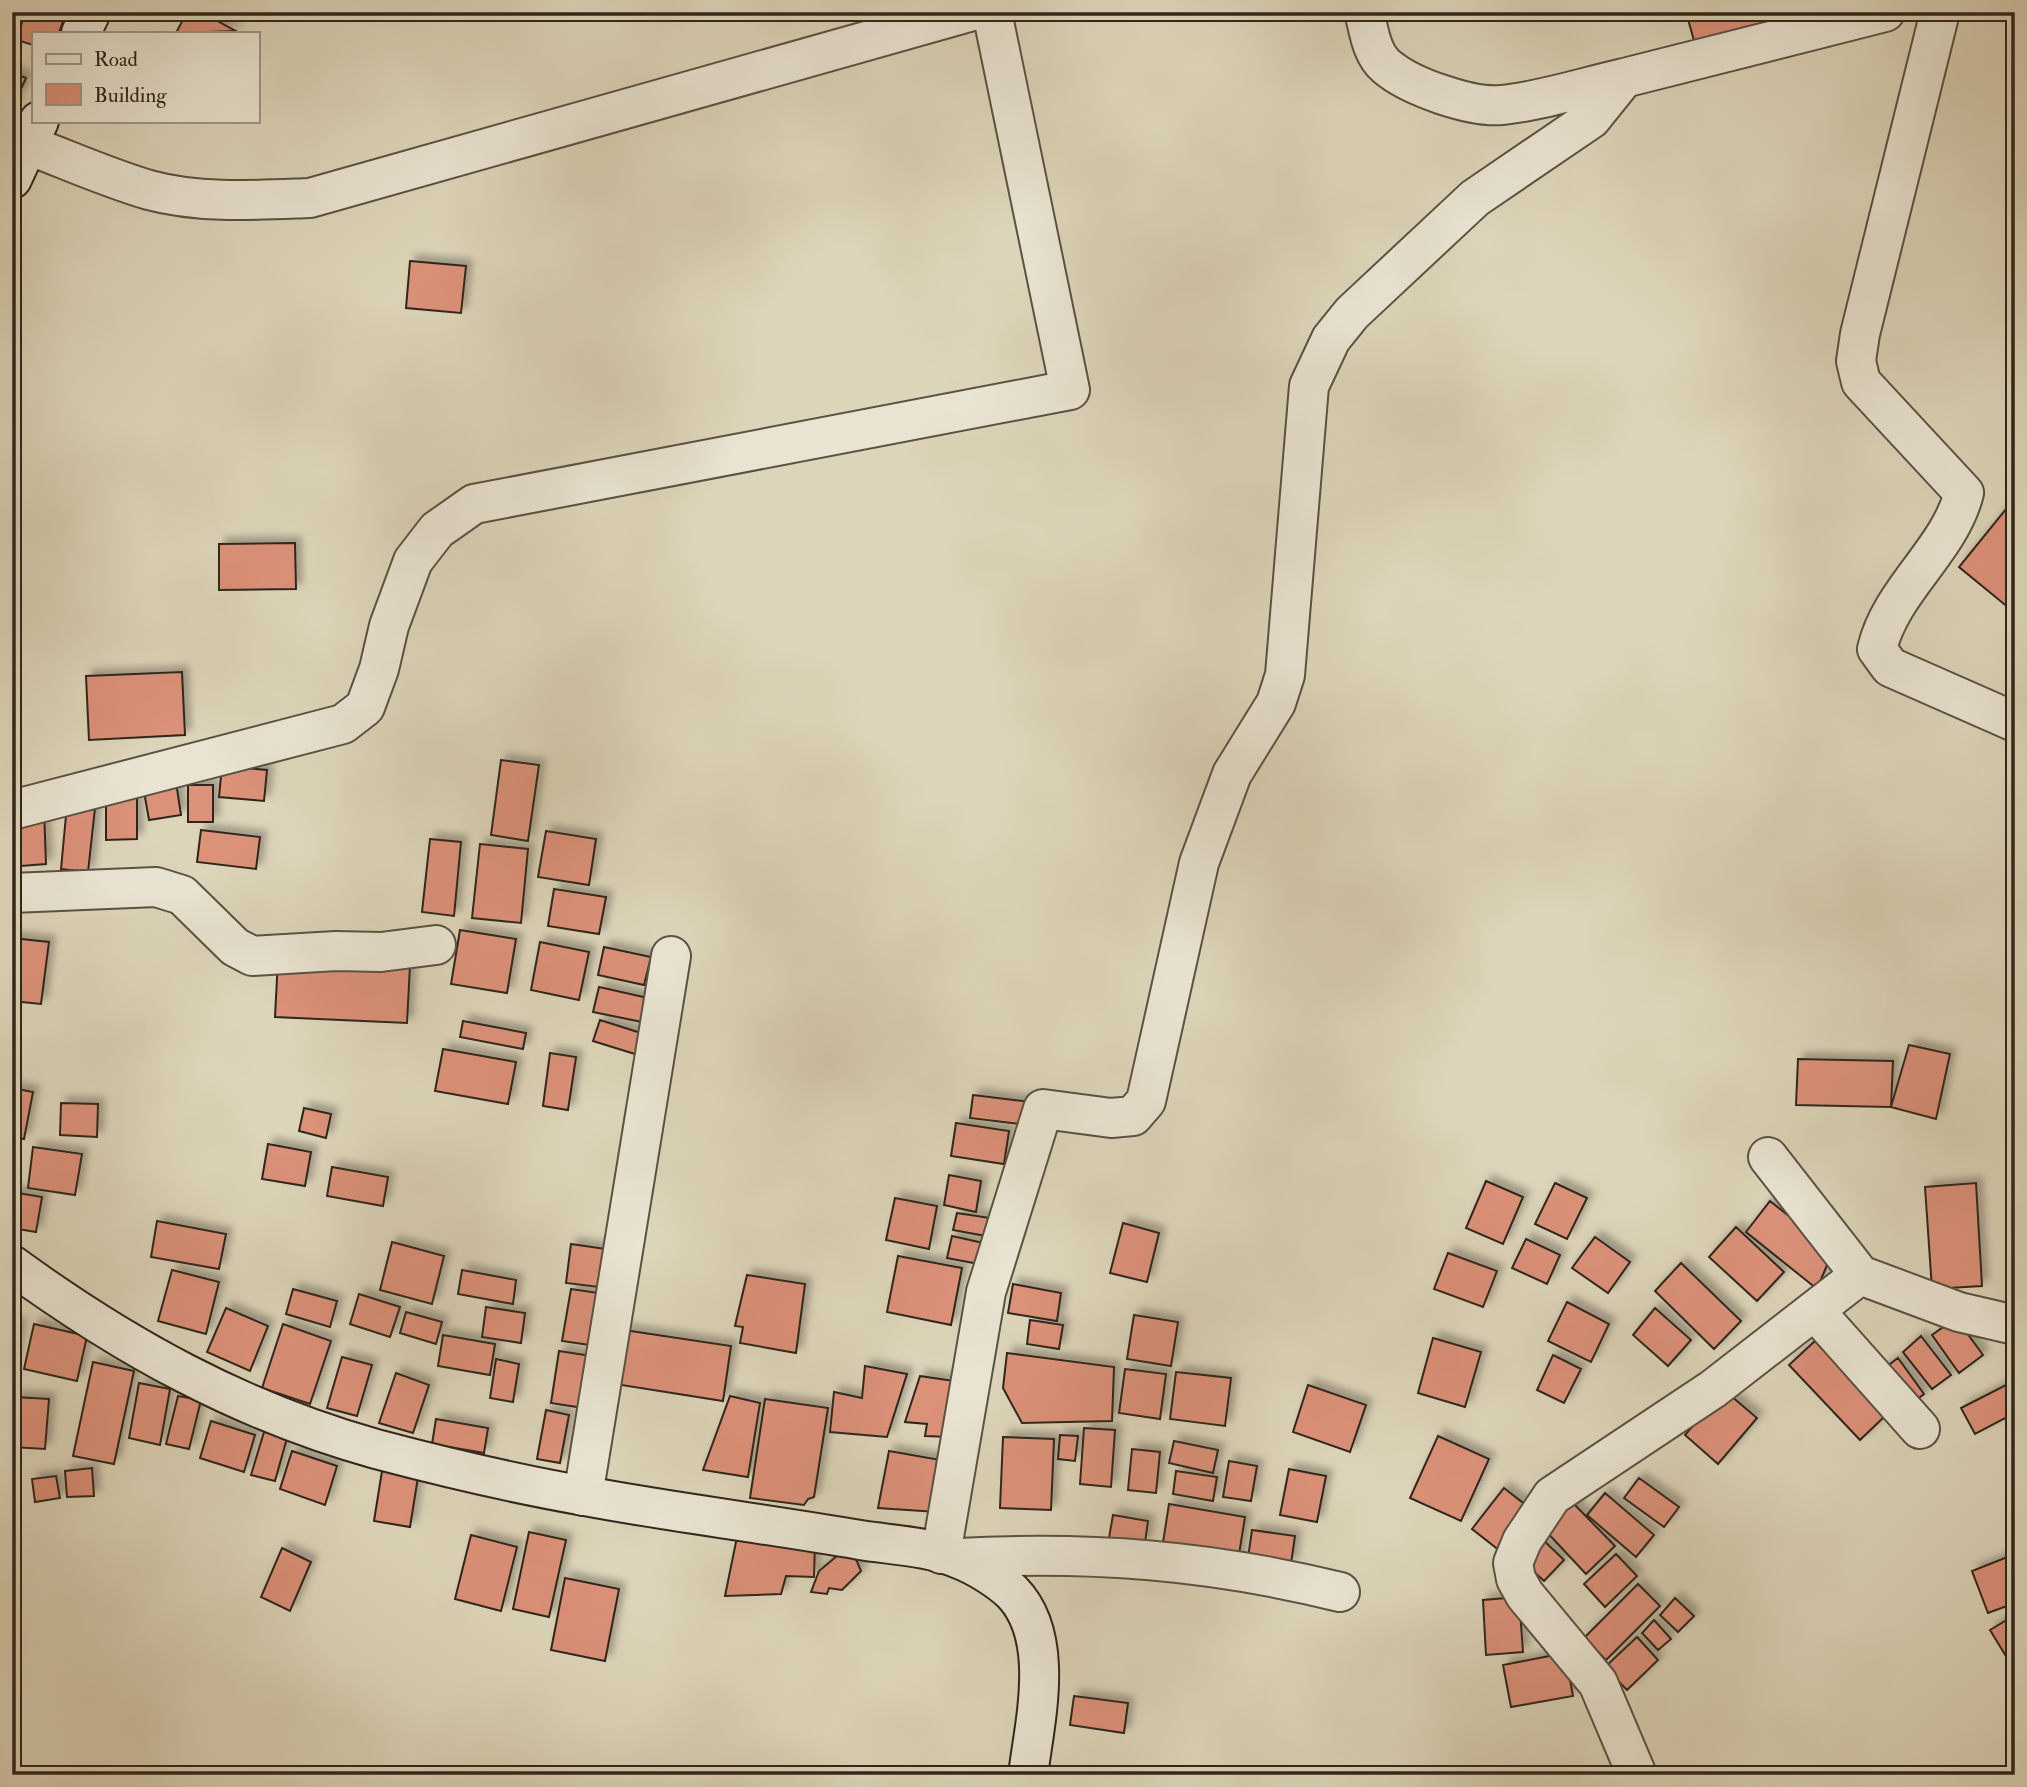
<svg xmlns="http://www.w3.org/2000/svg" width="2027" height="1787" font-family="'IM FELL Double Pica',serif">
<defs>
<filter id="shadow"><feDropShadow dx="6" dy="-6" stdDeviation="3.5" flood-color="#0004"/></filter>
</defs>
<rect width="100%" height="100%" fill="#ddd5ba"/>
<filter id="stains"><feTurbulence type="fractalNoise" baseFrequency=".00286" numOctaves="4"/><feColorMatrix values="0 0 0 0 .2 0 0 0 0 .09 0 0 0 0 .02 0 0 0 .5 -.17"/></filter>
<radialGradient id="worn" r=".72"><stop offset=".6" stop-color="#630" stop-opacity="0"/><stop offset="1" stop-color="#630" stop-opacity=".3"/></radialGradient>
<path fill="#dc9179" stroke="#2f261b" stroke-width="2" filter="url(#shadow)" d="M25,12H66L59,33H33V45L17,40Z
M187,12H201L236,31L176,33Z
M1686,12H1852L1698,55Z
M12,72L26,78L12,109Z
M410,261L466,266L461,313L406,308Z
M2015,498V613L1959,567Z
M295,543L296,589L219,590V544Z
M182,672L185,735L89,740L86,676Z
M501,760L539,765L528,841L491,835Z
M222,766L267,770L264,801L219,797Z
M175,775L181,815L149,820L142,780Z
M188,785H213V822H188Z
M106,789H137V839L106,840Z
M67,805L95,808L88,872L61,869Z
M44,810L46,864L21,866L18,811Z
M201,830L260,837L256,869L197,862Z
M546,831L596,839L589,885L538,877Z
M430,839L461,842L454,916L422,912Z
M480,844L528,849L521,923L472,918Z
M554,889L606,897L599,934L548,926Z
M460,930L516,939L507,993L451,984Z
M12,938L49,942L41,1004L12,1001Z
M540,942L589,952L579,1000L531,990Z
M604,947L651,957L644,985L598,975Z
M278,959L410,965L407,1023L275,1017Z
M599,987L648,998L642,1022L593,1012Z
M600,1020L644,1034L638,1055L593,1041Z
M463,1021L526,1033L523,1049L460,1037Z
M1909,1045L1950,1054L1936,1119L1891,1107Z
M443,1049L516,1062L508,1104L435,1091Z
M550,1053L576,1057L568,1110L543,1106Z
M1798,1059L1893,1061L1891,1107L1796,1105Z
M12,1088L33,1092L24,1139L12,1137Z
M973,1095L1031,1102L1028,1125L970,1118Z
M61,1103L98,1104L97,1137L60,1135Z
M304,1108L331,1114L326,1138L299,1131Z
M956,1123L1009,1131L1004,1164L951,1156Z
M268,1144L311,1152L305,1186L262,1179Z
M33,1147L82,1154L75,1195L28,1188Z
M332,1167L388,1177L383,1206L327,1196Z
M949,1175L981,1181L976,1212L944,1205Z
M1486,1181L1523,1197L1503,1244L1466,1228Z
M1555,1183L1587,1198L1567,1239L1535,1224Z
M1976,1183L1982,1286L1932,1289L1925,1187Z
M12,1192L42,1197L36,1232L12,1228Z
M895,1198L937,1206L929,1249L886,1240Z
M1770,1201L1833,1251L1817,1289L1746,1232Z
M957,1213L990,1218L986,1236L953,1230Z
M157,1221L226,1234L219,1269L151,1257Z
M1123,1223L1159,1233L1147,1282L1110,1273Z
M1736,1227L1784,1272L1757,1301L1709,1257Z
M952,1236L988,1244L984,1265L947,1258Z
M1595,1237L1630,1262L1608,1293L1572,1268Z
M1526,1239L1560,1255L1547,1284L1512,1268Z
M392,1242L444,1256L432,1304L380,1290Z
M571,1244L613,1250L607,1288L566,1283Z
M1448,1253L1497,1271L1483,1307L1434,1289Z
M898,1256L962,1268L951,1325L887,1312Z
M1681,1263L1741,1321L1714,1349L1655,1291Z
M172,1270L219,1282L206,1334L158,1321Z
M462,1270L516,1280L513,1304L458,1294Z
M747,1275L805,1284L796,1353L740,1343L743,1327L735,1326Z
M1013,1284L1061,1293L1057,1321L1008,1313Z
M293,1289L337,1301L330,1327L286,1314Z
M571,1289L605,1294L597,1346L562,1341Z
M359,1294L400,1307L390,1337L350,1324Z
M1567,1302L1609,1324L1591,1362L1548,1341Z
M486,1307L525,1313L521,1343L482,1337Z
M226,1308L268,1326L250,1371L207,1352Z
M1655,1308L1691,1340L1668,1366L1633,1335Z
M406,1312L442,1322L436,1344L400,1333Z
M1134,1315L1178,1322L1171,1366L1127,1359Z
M1956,1318L1983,1355L1959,1373L1932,1335Z
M1030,1320L1063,1325L1059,1349L1027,1344Z
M12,1324L20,1325L12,1367Z
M34,1324L87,1336L77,1381L24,1369Z
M283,1324L331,1341L310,1404L262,1388Z
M624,1330L731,1346L723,1401L615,1384Z
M443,1335L495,1344L490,1375L438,1366Z
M1921,1336L1951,1375L1932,1389L1903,1352Z
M1433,1338L1481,1352L1465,1407L1418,1393Z
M1815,1341L1885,1416L1860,1440L1789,1365Z
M559,1351L598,1357L590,1409L551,1403Z
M1007,1353L1114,1367L1112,1421L1022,1423L1003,1388Z
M1553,1355L1581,1369L1564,1403L1537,1390Z
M342,1357L372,1365L357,1416L327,1408Z
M1898,1358L1924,1394L1908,1406L1882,1370Z
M496,1359L519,1364L513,1402L490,1398Z
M93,1362L134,1371L114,1464L73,1456Z
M865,1366L907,1374L887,1437L830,1432L834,1392L862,1398Z
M1125,1369L1166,1374L1160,1419L1119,1413Z
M1176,1372L1231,1378L1225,1426L1170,1419Z
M396,1373L429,1385L413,1433L379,1423Z
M920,1376L961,1382L950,1437L925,1436L927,1424L905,1422Z
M139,1383L170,1389L160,1445L129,1438Z
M1308,1385L1366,1405L1350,1452L1293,1432Z
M2006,1385L2015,1401V1413L1975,1434L1961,1408Z
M1724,1390L1757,1418L1718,1464L1685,1435Z
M178,1396L201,1400L189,1449L166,1444Z
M730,1396L760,1403L748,1477L703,1470Z
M15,1397L49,1399L45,1449L12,1447Z
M765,1399L828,1408L814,1497L808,1499L804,1505L750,1498Z
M546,1410L569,1415L560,1463L537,1459Z
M436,1419L488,1428L484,1453L432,1444Z
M211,1421L255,1435L244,1472L200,1458Z
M1084,1428L1115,1430L1111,1487L1080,1484Z
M264,1432L287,1438L275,1481L251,1475Z
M1060,1435L1078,1436L1075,1461L1058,1459Z
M1438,1436L1489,1459L1461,1521L1410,1498Z
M1003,1437L1054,1439L1051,1510L1000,1508Z
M1174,1441L1218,1450L1213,1473L1169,1463Z
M1132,1449L1160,1452L1156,1493L1128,1490Z
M292,1451L337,1466L325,1505L280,1489Z
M889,1451L946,1461L937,1512L878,1508Z
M1229,1461L1257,1466L1251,1501L1223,1497Z
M92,1468L94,1496L67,1497L65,1471Z
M1289,1469L1326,1476L1317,1522L1280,1515Z
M382,1471L418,1477L410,1527L374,1521Z
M1176,1471L1217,1477L1213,1501L1173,1494Z
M56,1476L60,1498L35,1502L32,1479Z
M1639,1478L1679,1507L1664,1527L1624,1498Z
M1504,1488L1536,1513L1504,1554L1472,1529Z
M1605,1493L1654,1535L1636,1557L1587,1515Z
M1571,1501L1615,1546L1586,1574L1543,1528Z
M1169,1504L1245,1517L1238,1561L1162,1549Z
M1113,1515L1148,1521L1145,1543L1109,1538Z
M1252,1530L1295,1536L1291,1564L1248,1558Z
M529,1532L566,1540L549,1617L513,1609Z
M738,1532L815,1541L814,1577L786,1576L781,1594L725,1596Z
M471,1535L517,1547L501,1611L455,1599Z
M1538,1535L1564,1560L1544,1581L1518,1557Z
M850,1545L861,1571L842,1590L829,1588L827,1594L811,1592L819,1571Z
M282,1548L311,1562L290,1611L261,1597Z
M1616,1554L1637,1576L1605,1607L1584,1584Z
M2015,1554V1603L1988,1613L1972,1571Z
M565,1578L619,1589L605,1661L551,1650Z
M1638,1584L1660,1606L1606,1660L1584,1638Z
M1519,1597L1523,1652L1486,1655L1483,1600Z
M1675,1598L1694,1616L1678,1632L1660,1615Z
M2015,1615V1671L1990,1630Z
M1654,1620L1671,1639L1658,1650L1642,1633Z
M1637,1637L1658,1660L1627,1690L1605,1667Z
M1565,1653L1573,1696L1511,1707L1503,1665Z
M1074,1696L1128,1703L1124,1733L1070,1725Z"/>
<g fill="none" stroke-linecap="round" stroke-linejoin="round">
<defs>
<path id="street" d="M1364,12C1369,30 1371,53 1386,66C1410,87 1472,108 1502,105C1542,101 1584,87 1624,78
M1940,12L1860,334L1856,361L1861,382L1964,493C1949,551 1891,590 1877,649L1890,667L2015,722
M28,145C68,160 108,178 149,190C200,204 258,200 310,198L969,12
M12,810L343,724L365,707L379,669L389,626L413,561L437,530L474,504L1070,390L992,12
M12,893L156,887L182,895L235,947L252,956L336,951L381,952L436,945
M1768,1157L1860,1275L1959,1312L2015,1325
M1815,1311L1920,1429
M583,1496L671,956
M941,1554L986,1292L1043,1109L1111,1118L1133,1116L1146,1101L1199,863L1232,774L1276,703L1285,675L1309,386L1331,339L1352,313L1475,198L1591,119L1624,78L1885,12
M958,1558C1091,1551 1210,1560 1340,1592
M1637,1775L1598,1683L1525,1595L1516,1579L1513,1563L1522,1541L1552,1496L1713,1389L1860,1275"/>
<path id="secondary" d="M81,33L91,12
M12,179L39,121
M12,1265C125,1347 240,1411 376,1449C444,1467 516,1484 585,1496C676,1513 768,1524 860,1540C891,1545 929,1546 959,1559C977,1566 998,1579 1012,1592C1056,1637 1035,1720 1028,1775"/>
</defs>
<use href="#street" stroke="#5a5243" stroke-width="42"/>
<use href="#secondary" stroke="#2f261b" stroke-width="42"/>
<use href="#street" stroke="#e9e4d2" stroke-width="38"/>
<use href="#secondary" stroke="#e9e4d2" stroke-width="38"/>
</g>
<rect width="2027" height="1787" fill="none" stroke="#ddd5ba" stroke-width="42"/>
<rect x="14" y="14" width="1999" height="1759" fill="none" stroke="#2f261b" stroke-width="3.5"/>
<rect x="21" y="21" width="1985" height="1745" fill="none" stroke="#2f261b" stroke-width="2"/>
<rect x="32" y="32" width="228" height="91" fill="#e9e4d2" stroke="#9f9889" stroke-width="2"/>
<rect x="46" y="54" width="35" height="10" fill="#e9e4d2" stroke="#9f9889" stroke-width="2"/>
<text x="94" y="66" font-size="21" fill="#2f261b">Road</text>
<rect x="46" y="84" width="35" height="21" fill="#dc9179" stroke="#9f9889" stroke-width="2"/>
<text x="94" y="102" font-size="21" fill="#2f261b">Building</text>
<rect width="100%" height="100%" filter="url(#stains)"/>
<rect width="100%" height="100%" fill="url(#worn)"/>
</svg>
